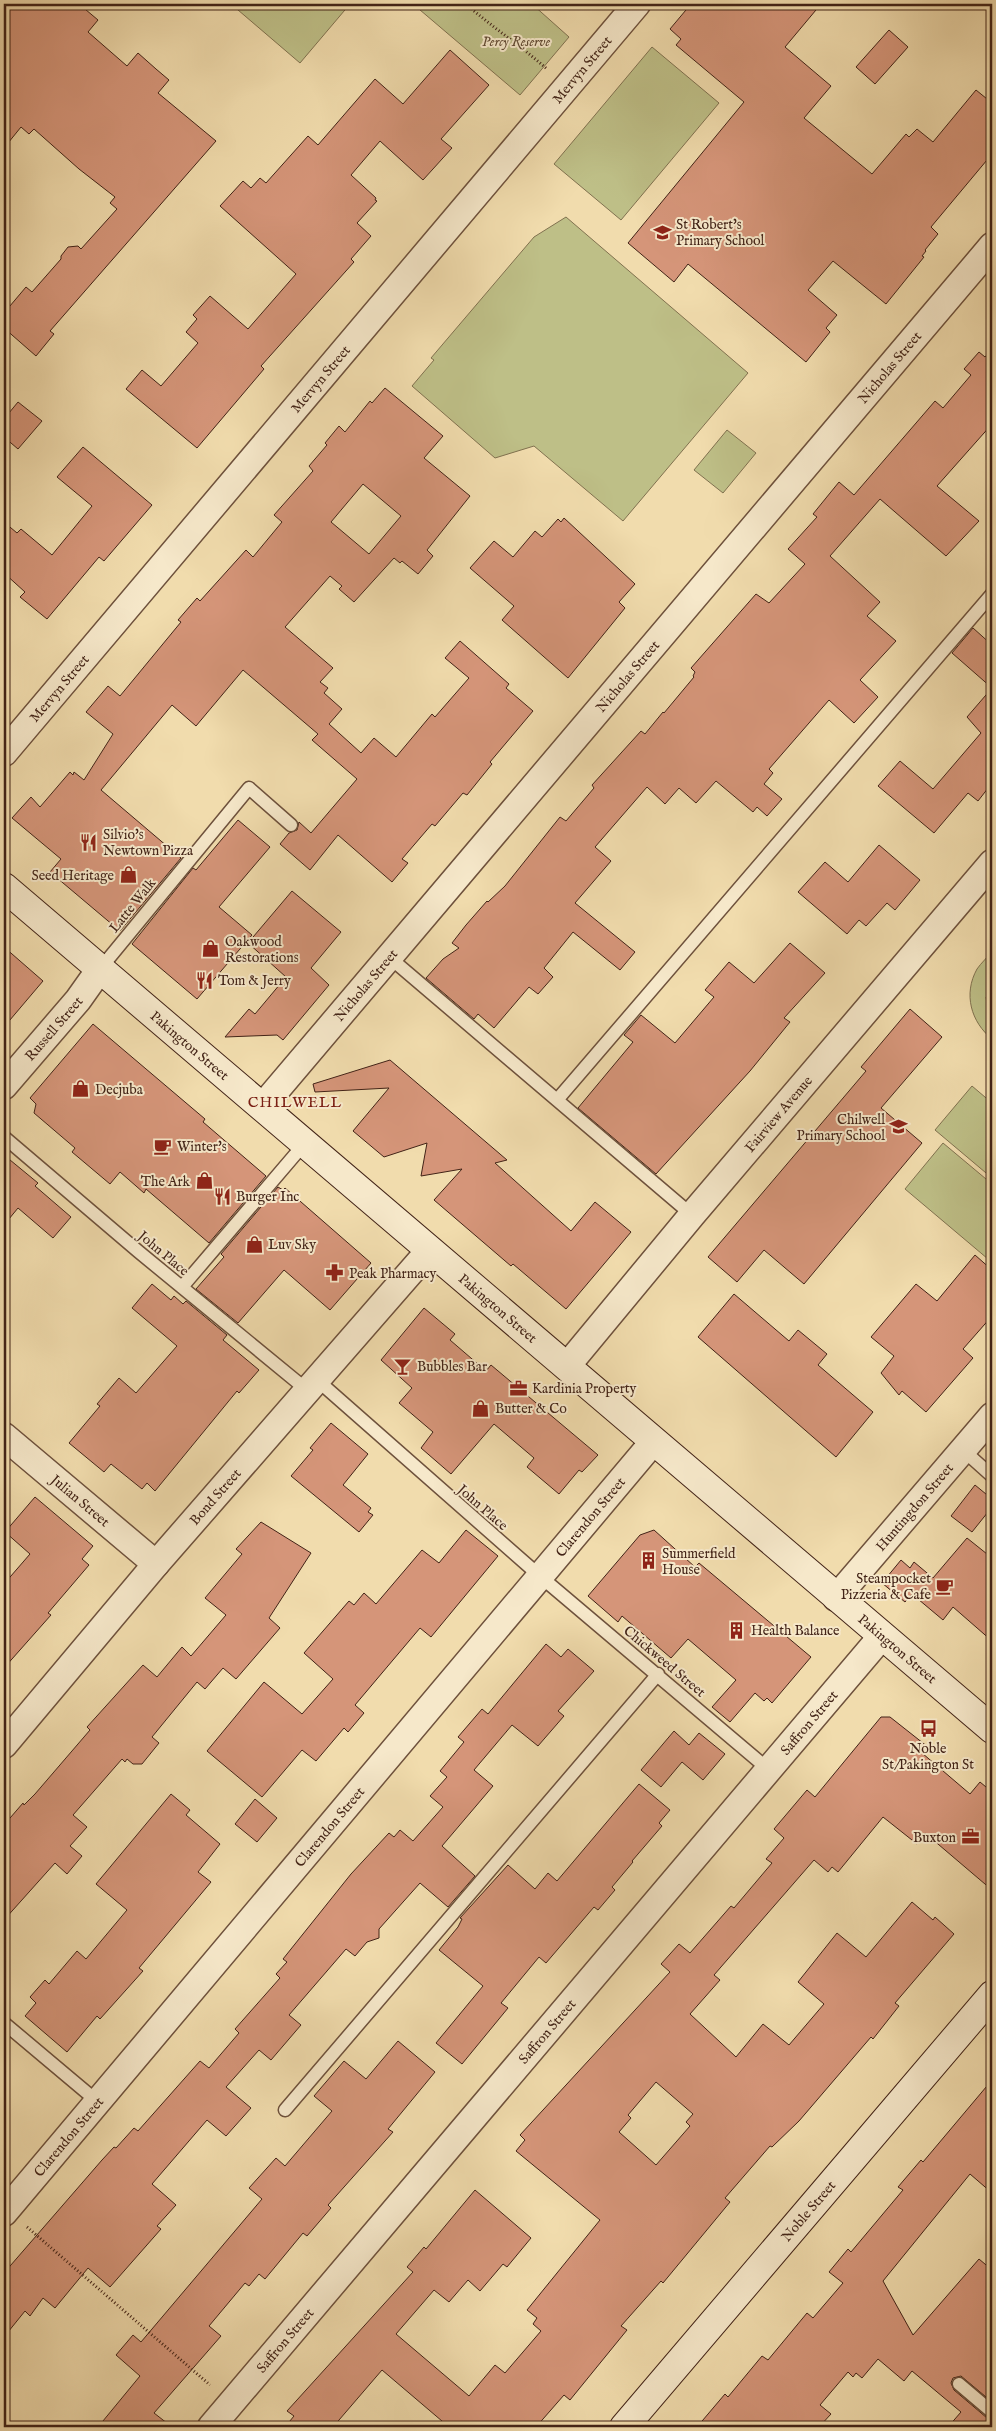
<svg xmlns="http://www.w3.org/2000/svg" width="996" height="2431" font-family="'IM FELL English',serif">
<rect width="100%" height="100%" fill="#f1dcad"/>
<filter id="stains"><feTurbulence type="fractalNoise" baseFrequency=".004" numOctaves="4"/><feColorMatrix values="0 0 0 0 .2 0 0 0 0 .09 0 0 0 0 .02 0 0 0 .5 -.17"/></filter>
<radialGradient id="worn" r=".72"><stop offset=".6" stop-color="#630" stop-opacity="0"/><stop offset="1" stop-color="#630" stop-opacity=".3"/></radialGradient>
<path fill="#bebf87" stroke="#80714f" d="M231,4H350L300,63Z
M413,4H532L569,37L520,95Z
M652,47L719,103L621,220L554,164Z
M566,217L748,373L623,521L534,446L495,458L412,386L434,360L431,358L534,237Z
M727,430L756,453L723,493L694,470Z
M992,951V977L987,994L992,988V1001L986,997L988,1009L992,1016V1039C971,1022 963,994 977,969C981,963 988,957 992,951Z
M972,1086L992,1103V1178L935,1130Z
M943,1143L992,1184V1254L988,1259L905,1189Z"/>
<path fill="#d59579" stroke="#422317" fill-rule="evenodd" d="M4,4H79L98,20L88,32L127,66L138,53L156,69L169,80L158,93L216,141L50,331L54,334L36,356L4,328V313L26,287L32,292L61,259V256L68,247L78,246L81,249L117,209L110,203L115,197L79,169L34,129L29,134L21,127L4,148Z
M691,4H821L785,47L831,86L804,118L872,174L906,134L909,137L917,129L933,142L976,90L992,103V154L931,227L938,234L925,250L926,251L922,256L924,257L886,304L833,261L808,290L837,315L826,328L830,332L806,362L688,264L674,282L628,243L744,102L676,45L681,39L670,29Z
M889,30L908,47L875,84L856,67Z
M450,50L489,85L441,139L452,148L423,180L380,141L351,175L376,198L375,200L377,201L357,223L371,236L351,259L354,262L261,366L264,369L197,448L126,389L142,370L161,386L198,343L186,332L197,319L193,315L210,296L248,329L296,274L220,206L243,181L251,188L260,178L266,183L308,136L318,145L375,79L403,104Z
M992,349V424L937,486L979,521L946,556L880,499L830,556L880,602L867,616L896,641L860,680L878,697L854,723L829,700L769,769L773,773L764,784L782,799L767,816L757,807L753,812L716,781L696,803L679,788L665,804L647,787L595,847L611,861L575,903L635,952L620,970L573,932L544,968L553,977L538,994L529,987L494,1028L478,1014L474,1019L426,978L443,959L459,948L452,943L466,925L487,901L488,902L505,886L560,817L566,821L594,788L592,785L641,731L645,734L663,712L664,713L694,677L693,676L695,672L691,668L756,594L769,603L805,564L788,549L817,517L813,514L839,482L854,495L935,401L943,408L971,375L964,369L979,352L985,357Z
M385,388L443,436L424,458L470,496L427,550L433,556L418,574L402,561L400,563L394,558L354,602L339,589L342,586L330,576L285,627L333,668L320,682L328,688L324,693L342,709L329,724L361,753L374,738L396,757L432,714L435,717L469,678L445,658L460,641L509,684L506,688L533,711L490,762L492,764L467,795L463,793L435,826L432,824L402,859L408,863L392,882L338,835L310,870L280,844L289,833L297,830L299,822L311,833L357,779L312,740L318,734L243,670L196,726L172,705L101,790L181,858L120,931L50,872L61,859L12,818L31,797L40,807L70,772L73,775L74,772L84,780L113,734L86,712L108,686L120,696L181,622L178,620L197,598L200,601L246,550L253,557L282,522L274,515L313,471L309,466L327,445L325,443L339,426L345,432L370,401L372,403ZM363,484L401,516L369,554L331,522Z
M18,402L42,421L18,449L4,437V419Z
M83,447L152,505L104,561L99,557L47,619L20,597L25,592L4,573V522L17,533L21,529L52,555L92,506L57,477Z
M564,518L635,584L619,602L625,608L568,678L502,620L514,606L470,568L494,541L513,557L535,531L542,537L558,519L561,522Z
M973,628L992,645V688L952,653Z
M992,688V783L978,801L968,793L934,833L878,786L900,761L933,789L981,733L967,717Z
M238,820L270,847L219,907L252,935L197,999L132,944L193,868L196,870Z
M879,845L920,880L895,910L887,903L866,926L859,920L847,934L798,892L825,862L848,882Z
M292,891L341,932L311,968L329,985L283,1040L277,1035L225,1037L249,1009L255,1014L286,977L248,943Z
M790,943L825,973L784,1018L790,1022L750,1071L656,1174L578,1108L633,1042L624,1035L641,1015L675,1043L714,997L705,990L729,962L754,983Z
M4,947L43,981L4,1027Z
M910,1009L942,1037L881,1108L922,1143L804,1284L764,1250L737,1282L708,1257L866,1071L861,1067Z
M93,1024L205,1119L203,1122L266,1176L209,1243L146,1189L144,1193L120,1172L110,1184L72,1152L75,1148L34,1113L36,1104L30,1098Z
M390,1060L507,1160L495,1163L571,1231L595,1202L631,1232L566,1309L513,1264L511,1266L434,1200L462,1169L421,1176L427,1143L384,1157L353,1131L389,1088L315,1092L313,1084Z
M4,1155L38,1183L35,1186L71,1217L53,1238L18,1208L4,1225Z
M278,1187L283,1190L285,1188L371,1263L330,1310L284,1270L238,1323L196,1289L224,1257L221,1254Z
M975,1255L992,1270V1316L963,1349L973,1358L926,1412L902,1391L899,1395L881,1373L894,1356L871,1337L916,1284L937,1301Z
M152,1284L171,1300L174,1296L183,1304L186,1301L227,1335L223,1340L259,1370L239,1393L237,1391L155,1491L147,1483L142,1489L111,1464L104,1472L69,1443L100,1406L97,1404L119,1378L136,1393L177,1346L132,1308Z
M734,1294L789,1341L798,1330L827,1354L818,1365L873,1412L836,1457L698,1337Z
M424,1308L455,1334L450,1340L486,1371L491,1365L598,1455L582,1472L579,1470L559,1494L527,1467L534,1458L494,1424L451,1474L421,1448L433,1432L399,1403L412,1388L381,1360Z
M331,1423L368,1454L343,1485L371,1508L368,1512L373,1515L359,1532L291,1476L313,1450L310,1448Z
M975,1485L992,1499V1507L972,1532L951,1516Z
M35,1497L93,1546L82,1559L89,1565L48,1613L51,1615L4,1668V1584L30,1554L5,1532Z
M261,1522L311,1553L269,1618L280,1628L236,1679L223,1668L205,1689L197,1682L152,1737L159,1743L142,1764H133L127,1759L125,1762L122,1759L73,1815L87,1827L70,1846L82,1856L67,1874L55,1863L4,1920V1825L23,1803L24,1805L35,1794L90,1730L87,1727L143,1665L157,1677L182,1647L191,1656L226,1615L205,1598L242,1554L236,1549Z
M466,1530L498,1556L431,1637L420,1628L355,1705L364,1713L348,1732L344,1728L316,1761L302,1750L262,1797L207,1751L264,1682L302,1714L333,1679L304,1653L349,1601L354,1605L364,1593L376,1604L422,1550L439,1563Z
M654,1530L695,1567L699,1563L811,1657L772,1703L767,1698L764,1701L755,1693L730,1722L712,1707L736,1680L688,1639L671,1658L622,1616L618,1622L588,1596L640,1535Z
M967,1538L992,1558V1641L953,1607L943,1620L912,1594L905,1602L882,1583L901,1560L910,1568L914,1562L933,1578Z
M546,1644L561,1657L568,1649L594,1671L558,1711L564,1716L538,1746L512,1725L474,1770L493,1786L442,1846L475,1876L448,1907L420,1883L379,1929V1938L367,1942L355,1956L346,1949L289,2015L301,2025L271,2060L259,2050L226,2087L251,2108L226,2136L207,2120L152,2184L176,2205L157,2226L161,2229L110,2287L88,2268L55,2308L43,2298L30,2316L25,2311L4,2337V2273L102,2160L114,2147L116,2148L134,2128L138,2131L200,2061L209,2068L239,2033L235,2029L280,1978L276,1974L287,1962L283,1959L351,1874L389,1833L394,1837L400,1830L413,1841L443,1807L430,1796L447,1777L440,1771L464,1742L458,1737L482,1709L488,1714Z
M881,1717H890L928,1747L922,1753L970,1794L980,1782L992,1792V1890L925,1833L917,1844L883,1817L838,1872L832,1867L828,1872L814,1860L714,1975L720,1980L690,2014L736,2057L763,2024L789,2045L824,2004L798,1982L837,1933L866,1957L912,1902L933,1920L935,1917L954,1934L895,2003L899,2006L873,2039L871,2037L799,2121L772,2147L770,2146L725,2198L730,2202L663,2283L661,2281L621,2326L627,2330L570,2400L564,2395L536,2427H449L382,2370L333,2427H285L294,2416L287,2411L413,2272L407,2267L424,2247L426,2249L475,2190L531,2238L507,2267L503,2264L480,2291L468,2280L449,2302L434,2290L396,2334L469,2396L495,2365L505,2373L541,2331L533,2324L537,2318L527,2310L600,2220L516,2151L525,2140L520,2135L670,1972L661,1964L679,1944L690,1953L731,1906L734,1908L772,1863L766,1859L784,1838L774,1829L807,1790L815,1797ZM656,2082L693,2114L686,2122L690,2126L656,2165L619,2132L631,2118L628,2115Z
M674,1731L689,1745L699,1733L725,1754L703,1780L682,1762L661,1787L641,1770Z
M639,1784L670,1810L659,1823L662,1826L632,1861L633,1862L612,1887L615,1890L598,1910L594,1907L546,1963L539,1957L501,2003L508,2008L462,2064L436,2043L483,1986L439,1950L458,1927L462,1919L460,1918L508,1865L535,1889L548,1873L557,1881Z
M171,1794L190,1810L186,1815L220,1844L198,1872L211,1882L139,1968L143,1971L100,2019L97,2016L67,2052L25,2016L36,2003L30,1997L45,1980L49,1984L77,1951L86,1959L127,1910L96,1884Z
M255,1799L277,1818L257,1842L235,1824Z
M398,2041L435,2072L388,2129L393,2132L328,2205L331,2208L307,2236L303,2233L265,2279L259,2274L249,2286L245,2283L209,2326L221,2336L154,2413L172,2427H98L140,2376L116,2355L133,2335L141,2342L262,2199L249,2188L276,2158L285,2166L332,2111L314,2096L344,2061L366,2079Z
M992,2080V2193L970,2174L883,2281L913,2335L979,2259L992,2270V2402L961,2376L953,2378L951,2383L954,2390L987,2418L992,2420V2427H948L961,2412L912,2371L904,2381L878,2359L862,2378L856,2373L853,2377L848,2372L820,2405L831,2414L819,2427H697L725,2394L728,2397L762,2356L768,2360L807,2313L813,2318L843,2283L829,2272L848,2249L851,2252L903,2190L898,2187L921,2160L923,2162Z"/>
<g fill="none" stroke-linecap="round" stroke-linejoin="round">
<defs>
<path id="lane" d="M389,957L692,1215
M100,969L249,788L291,825
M557,1100L992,594
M4,1137L139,1252L307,1390
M182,1287L305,1143
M316,1379L541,1577L768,1769
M963,1450L992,1476
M4,2023L98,2102
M285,2110L658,1674
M959,2384L992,2412"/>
<g id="street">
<path id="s1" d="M4,753L637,4"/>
<path id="s2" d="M4,1086L78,1000L100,969"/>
<path id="s3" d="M262,1107L992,246"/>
<path id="s4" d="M567,1366L692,1215L992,863"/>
<path id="s5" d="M4,1436L156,1564"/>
<path id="s6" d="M836,1598L992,1416"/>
<path id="s7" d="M4,1745L156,1564L429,1251"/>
<path id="s8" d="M4,2213L654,1441"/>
<path id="s9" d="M211,2427L882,1636"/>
</g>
<g id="secondary">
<path id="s10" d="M4,887L992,1729"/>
<path id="s11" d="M624,2427L992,1995"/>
</g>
</defs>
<use href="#lane" stroke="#6e513c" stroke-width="15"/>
<use href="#street" stroke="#6e513c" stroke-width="29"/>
<use href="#secondary" stroke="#422317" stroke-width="30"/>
<path stroke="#422317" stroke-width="3" stroke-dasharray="1 2.5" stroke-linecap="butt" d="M466,4C492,27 521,46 547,69
M27,2227L210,2385"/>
<use href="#lane" stroke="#f6e8ca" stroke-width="12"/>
<use href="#street" stroke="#f6e8ca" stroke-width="26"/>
<use href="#secondary" stroke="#f6e8ca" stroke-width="28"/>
</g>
<defs>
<symbol id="school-bare" viewBox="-9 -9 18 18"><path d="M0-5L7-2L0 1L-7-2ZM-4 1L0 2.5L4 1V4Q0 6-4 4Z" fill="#8f2418" stroke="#f6e8ca" stroke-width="2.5" paint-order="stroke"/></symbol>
<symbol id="restaurant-bare" viewBox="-9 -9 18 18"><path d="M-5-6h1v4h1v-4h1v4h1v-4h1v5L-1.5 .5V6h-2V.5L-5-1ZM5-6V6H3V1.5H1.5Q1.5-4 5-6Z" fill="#8f2418" stroke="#f6e8ca" stroke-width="2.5" paint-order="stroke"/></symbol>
<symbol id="shop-bare" viewBox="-9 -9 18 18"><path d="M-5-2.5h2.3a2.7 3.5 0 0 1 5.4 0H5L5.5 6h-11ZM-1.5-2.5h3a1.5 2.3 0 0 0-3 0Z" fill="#8f2418" stroke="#f6e8ca" stroke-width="2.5" paint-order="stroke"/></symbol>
<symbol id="cafe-bare" viewBox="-9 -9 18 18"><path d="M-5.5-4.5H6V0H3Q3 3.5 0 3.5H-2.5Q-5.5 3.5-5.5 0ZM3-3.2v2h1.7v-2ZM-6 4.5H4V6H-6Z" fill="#8f2418" stroke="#f6e8ca" stroke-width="2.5" paint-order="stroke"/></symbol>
<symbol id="pharmacy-bare" viewBox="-9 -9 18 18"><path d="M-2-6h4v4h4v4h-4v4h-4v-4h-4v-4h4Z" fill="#8f2418" stroke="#f6e8ca" stroke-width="2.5" paint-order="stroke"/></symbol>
<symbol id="bar-bare" viewBox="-9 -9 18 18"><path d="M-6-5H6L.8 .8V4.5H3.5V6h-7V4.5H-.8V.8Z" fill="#8f2418" stroke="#f6e8ca" stroke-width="2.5" paint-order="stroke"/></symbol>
<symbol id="office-bare" viewBox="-9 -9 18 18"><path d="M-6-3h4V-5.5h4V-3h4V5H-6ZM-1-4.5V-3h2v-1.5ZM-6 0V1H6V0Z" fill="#8f2418" stroke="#f6e8ca" stroke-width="2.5" paint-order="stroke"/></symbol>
<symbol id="building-bare" viewBox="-9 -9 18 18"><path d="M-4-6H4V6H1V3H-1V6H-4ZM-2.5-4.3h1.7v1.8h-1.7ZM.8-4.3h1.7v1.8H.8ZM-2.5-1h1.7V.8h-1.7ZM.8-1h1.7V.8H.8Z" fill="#8f2418" stroke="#f6e8ca" stroke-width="2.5" paint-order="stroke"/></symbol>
<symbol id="bus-bare" viewBox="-9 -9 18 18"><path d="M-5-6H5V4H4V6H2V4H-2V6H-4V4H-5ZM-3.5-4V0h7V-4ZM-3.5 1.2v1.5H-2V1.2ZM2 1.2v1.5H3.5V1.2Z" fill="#8f2418" stroke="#f6e8ca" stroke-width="2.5" paint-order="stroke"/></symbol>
</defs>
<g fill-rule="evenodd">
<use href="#school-bare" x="650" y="220" width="25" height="25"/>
<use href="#restaurant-bare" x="76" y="830" width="25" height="25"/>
<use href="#shop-bare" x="116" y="862" width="25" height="25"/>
<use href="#shop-bare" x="198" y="936" width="25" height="25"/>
<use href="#restaurant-bare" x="192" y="968" width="25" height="25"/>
<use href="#shop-bare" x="68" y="1076" width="25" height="25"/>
<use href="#school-bare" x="886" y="1114" width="25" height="25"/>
<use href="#cafe-bare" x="150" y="1134" width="25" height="25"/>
<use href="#shop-bare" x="192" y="1168" width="25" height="25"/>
<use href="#restaurant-bare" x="210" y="1184" width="25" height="25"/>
<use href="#shop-bare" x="242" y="1232" width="25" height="25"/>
<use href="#pharmacy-bare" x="322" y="1260" width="25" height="25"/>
<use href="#bar-bare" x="390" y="1354" width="25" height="25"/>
<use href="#office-bare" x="506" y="1376" width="25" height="25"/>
<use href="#shop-bare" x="468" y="1396" width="25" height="25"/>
<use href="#building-bare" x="636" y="1548" width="25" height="25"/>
<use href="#cafe-bare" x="932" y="1574" width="25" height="25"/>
<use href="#building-bare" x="724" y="1618" width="25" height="25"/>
<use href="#bus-bare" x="916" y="1716" width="25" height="25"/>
<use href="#office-bare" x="958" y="1824" width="25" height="25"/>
</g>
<g text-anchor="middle" stroke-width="4" stroke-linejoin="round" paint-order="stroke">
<g font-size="14" font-style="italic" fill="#614a33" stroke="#f6e8ca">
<text x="516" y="46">Percy Reserve</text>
</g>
<g font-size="14" fill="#422317" stroke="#f6e8ca">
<text dy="5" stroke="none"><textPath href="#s1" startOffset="895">Mervyn Street</textPath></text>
<text dy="5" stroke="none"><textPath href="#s3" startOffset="970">Nicholas Street</textPath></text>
<text dy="5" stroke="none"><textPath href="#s1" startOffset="490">Mervyn Street</textPath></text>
<text dy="5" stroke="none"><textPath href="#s3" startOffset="565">Nicholas Street</textPath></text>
<text dy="5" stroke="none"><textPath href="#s1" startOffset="85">Mervyn Street</textPath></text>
<text transform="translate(132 905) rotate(-51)" y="5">Latte Walk</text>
<text dy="5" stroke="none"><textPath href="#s3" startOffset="160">Nicholas Street</textPath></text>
<text dy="5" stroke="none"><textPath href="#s2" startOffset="76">Russell Street</textPath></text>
<text dy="5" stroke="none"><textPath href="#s10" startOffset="244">Pakington Street</textPath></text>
<text dy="5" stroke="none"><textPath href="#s4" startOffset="329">Fairview Avenue</textPath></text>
<text transform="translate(164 1253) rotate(40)" y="5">John Place</text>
<text dy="5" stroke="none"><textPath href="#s10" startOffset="649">Pakington Street</textPath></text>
<text dy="5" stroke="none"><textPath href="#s7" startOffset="326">Bond Street</textPath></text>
<text dy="5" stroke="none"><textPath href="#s5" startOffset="100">Julian Street</textPath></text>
<text transform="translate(483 1507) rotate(41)" y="5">John Place</text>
<text dy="5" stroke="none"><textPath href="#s6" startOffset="120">Huntingdon Street</textPath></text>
<text dy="5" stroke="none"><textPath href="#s8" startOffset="910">Clarendon Street</textPath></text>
<text dy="5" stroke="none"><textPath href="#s10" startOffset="1174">Pakington Street</textPath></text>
<text transform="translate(665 1661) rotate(40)" y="5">Chickweed Street</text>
<text dy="5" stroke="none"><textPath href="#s9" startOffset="924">Saffron Street</textPath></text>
<text dy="5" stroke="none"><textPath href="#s8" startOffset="505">Clarendon Street</textPath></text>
<text dy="5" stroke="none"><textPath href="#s9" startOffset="519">Saffron Street</textPath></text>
<text dy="5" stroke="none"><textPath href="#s8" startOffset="100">Clarendon Street</textPath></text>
<text dy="5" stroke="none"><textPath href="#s11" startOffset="284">Noble Street</textPath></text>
<text dy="5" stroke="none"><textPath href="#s9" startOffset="114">Saffron Street</textPath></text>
</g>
<g font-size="14" fill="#422317" stroke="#f6e8ca" text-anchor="start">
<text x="676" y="229">St Robert's<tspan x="676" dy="16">Primary School</tspan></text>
<text x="103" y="839">Silvio's<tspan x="103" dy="16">Newtown Pizza</tspan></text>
<text x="114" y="880" text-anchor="end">Seed Heritage</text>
<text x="225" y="946">Oakwood<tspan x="225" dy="16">Restorations</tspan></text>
<text x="218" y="985">Tom &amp; Jerry</text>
<text x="95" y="1094">Decjuba</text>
<text x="885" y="1124" text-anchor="end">Chilwell<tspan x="885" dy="16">Primary School</tspan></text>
<text x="177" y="1151">Winter's</text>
<text x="190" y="1186" text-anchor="end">The Ark</text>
<text x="236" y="1201">Burger Inc</text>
<text x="268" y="1249">Luv Sky</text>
<text x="349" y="1278">Peak Pharmacy</text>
<text x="417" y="1371">Bubbles Bar</text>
<text x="532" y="1393">Kardinia Property</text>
<text x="495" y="1413">Butter &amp; Co</text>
<text x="662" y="1558">Summerfield<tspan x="662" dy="16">House</tspan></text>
<text x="931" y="1583" text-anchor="end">Steampocket<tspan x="931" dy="16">Pizzeria &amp; Cafe</tspan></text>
<text x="751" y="1635">Health Balance</text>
<text x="928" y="1753" text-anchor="middle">Noble<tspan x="928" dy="16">St/Pakington St</tspan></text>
<text x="956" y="1842" text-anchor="end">Buxton</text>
</g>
<g font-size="15" letter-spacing="1" fill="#7a1f14" stroke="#f6e8ca">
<text x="295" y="1107">CHILWELL</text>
</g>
</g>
<rect width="996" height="2431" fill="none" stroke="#f1dcad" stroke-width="20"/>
<rect x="5" y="5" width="986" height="2421" fill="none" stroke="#422317" stroke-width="2.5"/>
<rect x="10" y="10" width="976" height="2411" fill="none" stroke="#422317"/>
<rect width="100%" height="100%" filter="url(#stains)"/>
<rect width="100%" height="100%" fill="url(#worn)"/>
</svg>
